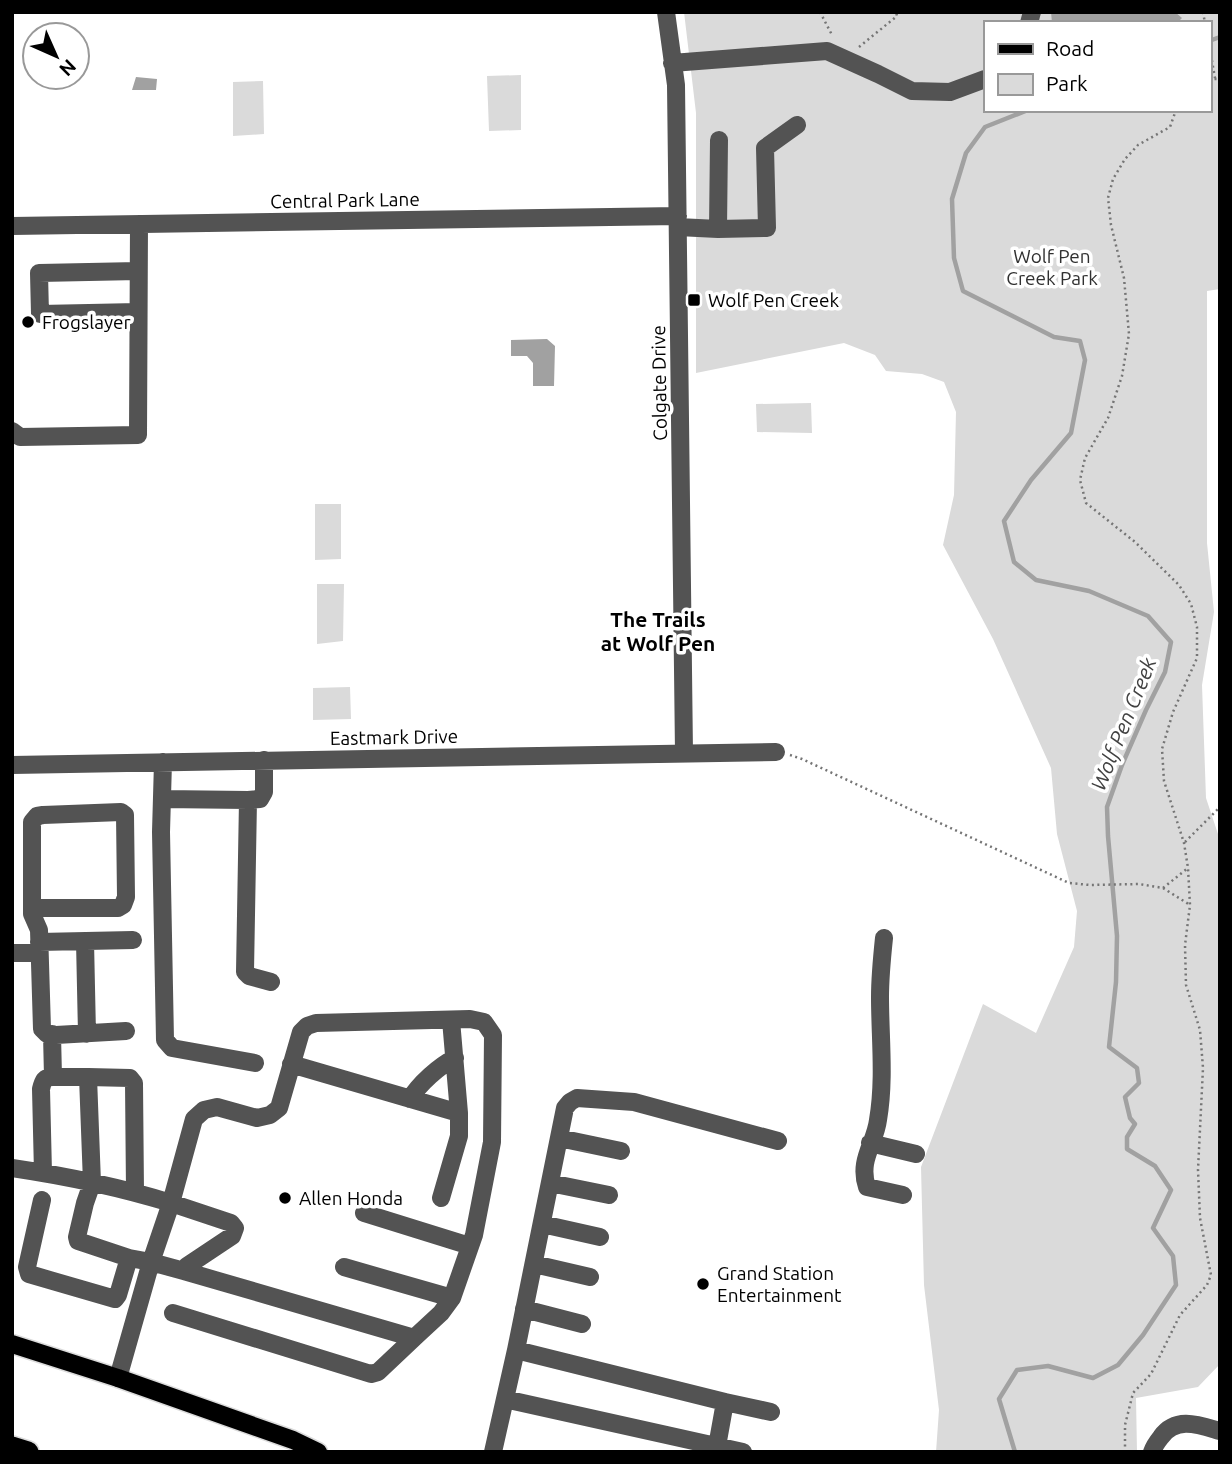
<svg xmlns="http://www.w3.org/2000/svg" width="1232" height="1464" font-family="Ubuntu,sans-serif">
<rect width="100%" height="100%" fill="#fff"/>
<path fill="#dadada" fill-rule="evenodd" d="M684,12H1220V289L1207,291V543L1214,612L1202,685L1206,798L1220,840V1364L1198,1387L1136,1398L1137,1452H936L939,1410L924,1285L921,1167L983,1004L1036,1033L1074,947L1077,911L1057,834L1051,768L993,639L943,545L954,495L956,412L944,382L922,374L886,371L875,355L844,343L696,373V113ZM985,23H1209V110H985Z
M521,75V130L489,131L487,76Z
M263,81L264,134L233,136V82Z
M811,403L812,433L757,432L756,404Z
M315,504H341V559L315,560Z
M317,584H344L343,641L317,644Z
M350,687L351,719L313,720V688Z"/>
<path fill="#a1a1a1" d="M1051,12H1175L1182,18L1177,23H1052Z
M136,77L157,79L156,90H132Z
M547,339L555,346L554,386H533V363L527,356H511V340Z"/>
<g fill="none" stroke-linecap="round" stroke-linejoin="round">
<path stroke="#a1a1a1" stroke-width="4.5" d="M1209,41L1220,37
M1015,1452L999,1399L1017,1370L1048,1366L1093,1378L1118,1365L1143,1335L1176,1285L1173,1256L1153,1228L1171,1190L1155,1166L1127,1149V1137L1135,1124L1130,1118L1125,1097L1139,1083L1137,1068L1109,1047L1116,982L1117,936L1108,836L1107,807L1122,765L1146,710L1165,672L1171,642L1148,616L1089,591L1036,580L1014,562L1004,521L1031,480L1071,433L1085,360L1080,341L1054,337L963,291L954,258L952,199L966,153L985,127L1028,110"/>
<defs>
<path id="major" d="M12,1344L118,1378L293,1440L318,1452"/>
<path id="highway" d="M12,1447L28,1452"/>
</defs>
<use href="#major" stroke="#dbdbdb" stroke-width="21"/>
<use href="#highway" stroke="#dbdbdb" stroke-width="24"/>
<path stroke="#757575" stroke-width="2.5" stroke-dasharray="2 3.5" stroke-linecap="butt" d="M820,12L832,35
M1203,12L1205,23
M1209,44L1215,78
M859,47L897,16L896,12
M1209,79H1220
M790,755L802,759L1069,883L1090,885L1139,884L1163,888L1190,905
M1185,842L1220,807
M1163,888L1188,868
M1125,1452V1425L1133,1393L1151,1374L1180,1315L1207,1285L1211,1275L1200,1218L1198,1170L1203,1068L1200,1030L1186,985L1185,945L1190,905L1188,868L1184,843L1164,781L1162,749L1173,712L1197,658V627L1191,604L1179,585L1135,542L1086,503L1080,480L1085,458L1108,418L1122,376L1129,334L1124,278L1111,225L1108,198L1113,179L1125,159L1138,145L1170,127L1176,110"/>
<path stroke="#535353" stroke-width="18" d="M666,12L676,85L684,753
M1029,23L1032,12
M672,63L827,51L878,74L912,91L950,92L985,79
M12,226L678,216
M678,227L718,229L767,228L765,148L797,125
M718,229L719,140
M138,271L39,273L40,314L138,312
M12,431L20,437L138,435L139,224
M264,760V792L260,799L248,800L245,972L249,976L271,982
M163,762L161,832L165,1040L172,1048L255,1063
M12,765L776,752
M162,799L248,800
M32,908H118L123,905L126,897L125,815L121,812L43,815L37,816L32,822V914L39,930L42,1029L47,1034L56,1035L126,1031
M884,938C882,957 880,977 880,997C880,1038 885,1079 878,1120C875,1144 858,1160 867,1187L903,1195
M85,941L87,1034
M39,942L133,940
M12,953H39
M451,1020L459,1113
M291,1064L459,1113V1136L441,1198
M53,1077H88L92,1183L85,1203L77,1237L78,1241L129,1258
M88,1077L130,1078L134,1083L135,1192
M410,1099C419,1084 439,1066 455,1058
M559,1138L621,1151
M870,1143L916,1154
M12,1168C66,1176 119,1187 171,1203L151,1262L184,1271L187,1266L232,1236L235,1228L231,1223L171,1203L194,1119L204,1110L217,1107L257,1118L270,1115L279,1108L301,1032L307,1026L316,1023L470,1019L484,1022L493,1035L492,1142L474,1235L452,1298L441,1313L414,1338
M43,1173L41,1089C43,1081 44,1077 53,1077L52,1034
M550,1183L609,1195
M42,1200L27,1267L29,1274L115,1299L118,1295L129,1258L151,1262L118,1378
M364,1213L470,1246
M542,1224L600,1237
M534,1264L590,1277
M344,1267L452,1298
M524,1309L582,1324
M173,1313L371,1374L378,1372L414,1338L184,1271
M516,1350L565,1108L570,1102L577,1098L634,1102L778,1141
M505,1399L743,1452
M725,1402L771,1412
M493,1452L516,1350L725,1402L716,1452
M1152,1452C1154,1446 1157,1442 1161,1437C1176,1416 1199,1425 1220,1431"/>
<use href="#major" stroke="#000" stroke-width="18"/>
<use href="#highway" stroke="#000" stroke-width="21"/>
</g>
<g fill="#000" stroke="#fff" stroke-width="2.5">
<rect x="687" y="293" width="14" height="14" rx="3.5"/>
<circle cx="28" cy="322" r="7"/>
<circle cx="285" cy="1198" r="7"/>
<circle cx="703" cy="1284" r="7"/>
</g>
<g text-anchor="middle" stroke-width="7" stroke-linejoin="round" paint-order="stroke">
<g font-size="19" fill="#000" stroke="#fff">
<text transform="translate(345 200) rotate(-1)" y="7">Central Park Lane</text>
<text transform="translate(659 383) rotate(-91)" y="7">Colgate Drive</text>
<text transform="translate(394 737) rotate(-1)" y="7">Eastmark Drive</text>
</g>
<g font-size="19" fill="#313131" stroke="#fff">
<text x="1052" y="263">Wolf Pen<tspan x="1052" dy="22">Creek Park</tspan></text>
</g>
<g font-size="19" fill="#000" stroke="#fff" text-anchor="start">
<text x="708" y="307">Wolf Pen Creek</text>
<text x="42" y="329">Frogslayer</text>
<text x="299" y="1205">Allen Honda</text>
<text x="717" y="1280">Grand Station<tspan x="717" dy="22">Entertainment</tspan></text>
</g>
<g font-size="21" font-weight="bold" fill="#000" stroke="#fff">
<text x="658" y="627">The Trails<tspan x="658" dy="24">at Wolf Pen</tspan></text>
</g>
<g font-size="21" font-style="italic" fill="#424242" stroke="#fff">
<text transform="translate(1124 724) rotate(-68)" y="7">Wolf Pen Creek</text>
</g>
</g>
<rect width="1232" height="1464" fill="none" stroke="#000000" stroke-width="28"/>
<rect x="984" y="21" width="228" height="91" fill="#ffffff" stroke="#999999" stroke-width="2"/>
<rect x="998" y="44" width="35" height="10" fill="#000000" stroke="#999999" stroke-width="2"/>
<text x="1046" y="56" font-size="21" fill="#000000">Road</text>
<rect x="998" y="74" width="35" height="21" fill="#dadada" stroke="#999999" stroke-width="2"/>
<text x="1046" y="91" font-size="21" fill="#000000">Park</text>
<g transform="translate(56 56) rotate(135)"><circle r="33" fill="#ffffff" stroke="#999999" stroke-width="2"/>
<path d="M0-5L12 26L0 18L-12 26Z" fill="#000000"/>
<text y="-10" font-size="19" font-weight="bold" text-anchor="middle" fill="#000000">N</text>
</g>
</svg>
